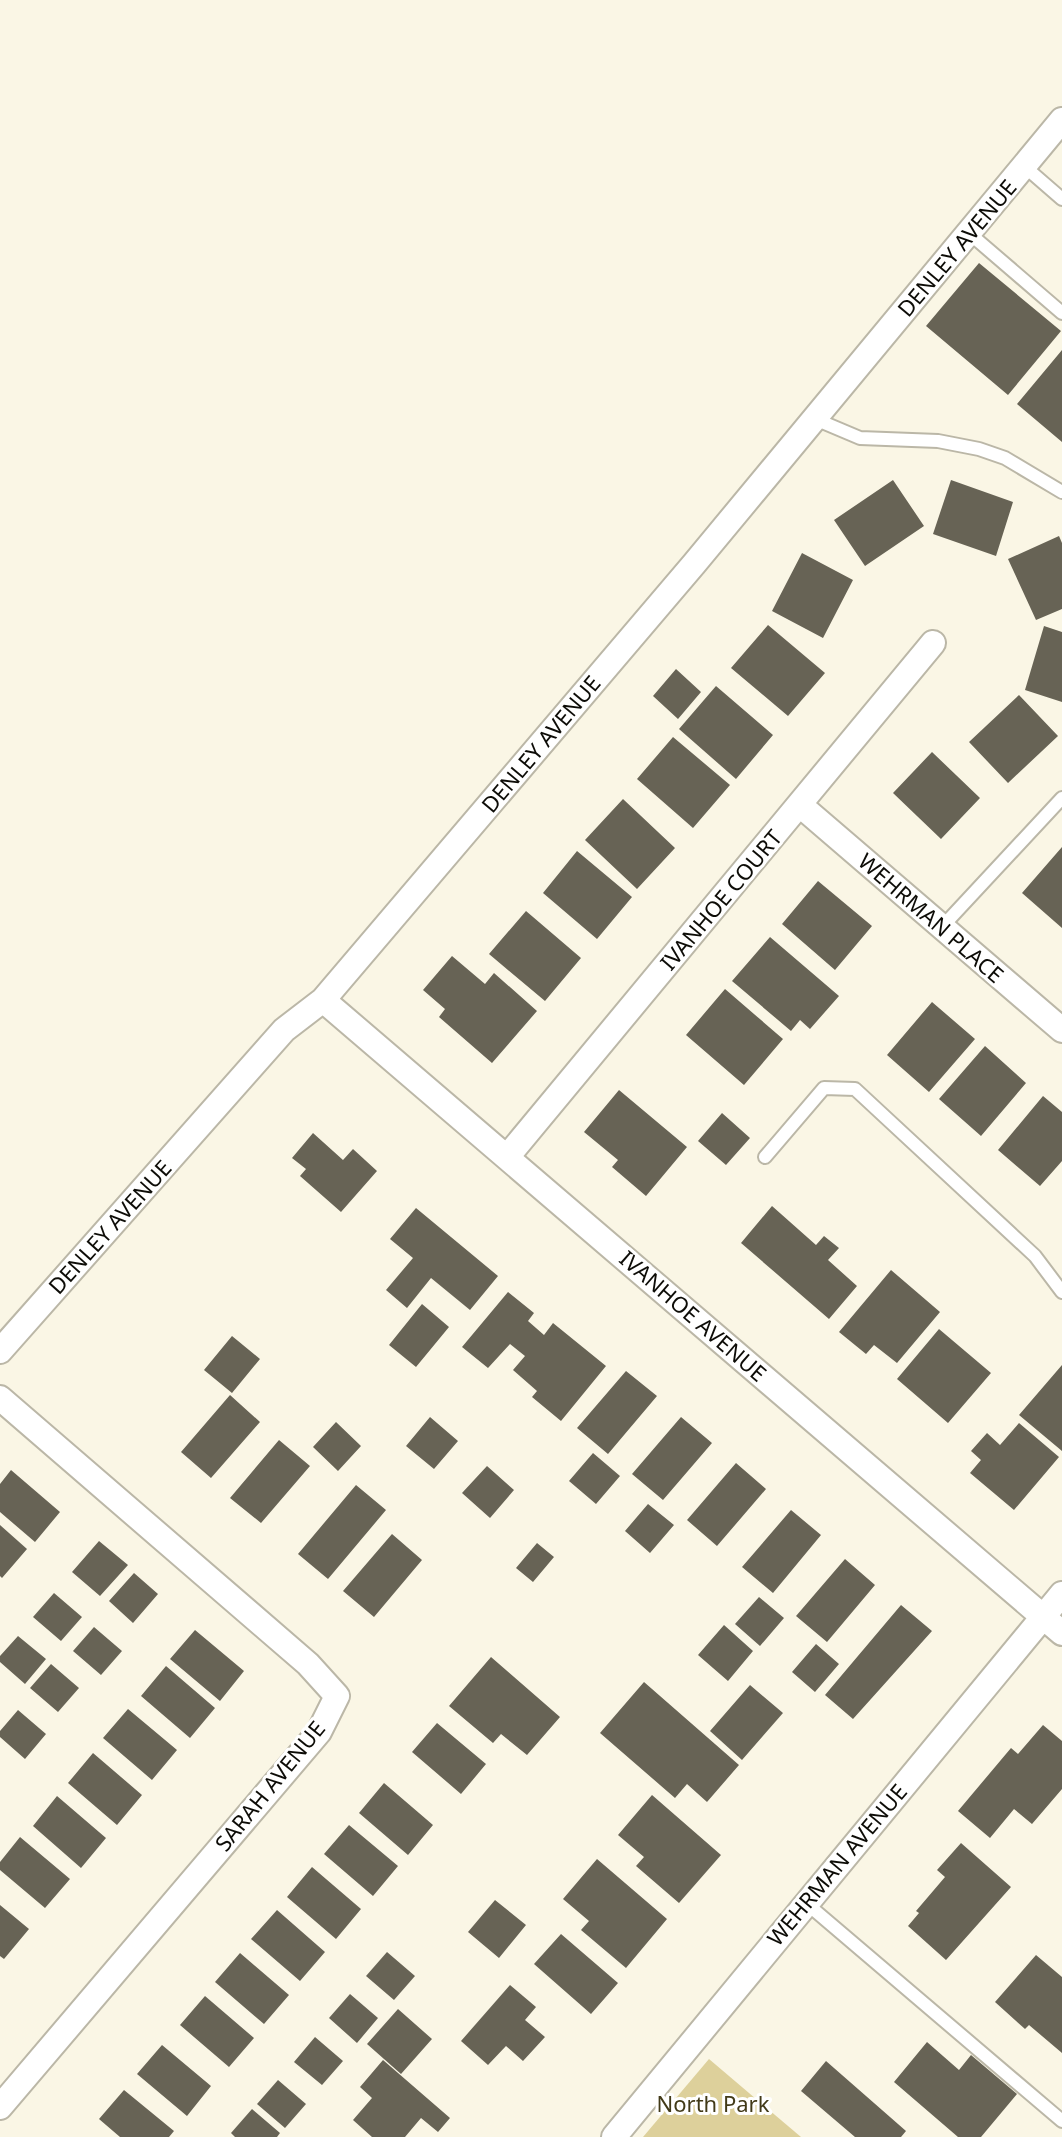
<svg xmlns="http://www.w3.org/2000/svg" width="1062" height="2137" font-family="'Noto Sans',sans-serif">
<rect width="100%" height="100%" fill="#faf6e5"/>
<path fill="#ddd09b" d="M709,2059L801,2137H643Z"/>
<path fill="#676355" d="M979,263L1061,331L1008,395L926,326Z
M1062,350V442L1017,404Z
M893,480L924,526L865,566L834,520Z
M951,480L1013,502L996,556L933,534Z
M1059,536L1062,543V609L1036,620L1008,559Z
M802,553L853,580L823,638L772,611Z
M768,625L825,673L788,716L731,668Z
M1044,626L1062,632V702L1025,690Z
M676,669L701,692L678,719L653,696Z
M716,686L773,735L736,779L679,729Z
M1019,695L1058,736L1008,783L969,742Z
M673,737L730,785L693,828L637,779Z
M932,752L980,798L941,839L893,793Z
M623,799L675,848L637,889L585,840Z
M1062,847V928L1022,893Z
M577,851L632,897L597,939L543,893Z
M818,881L872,926L835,970L782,924Z
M526,911L581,958L545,1001L489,954Z
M770,937L839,996L810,1029L800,1020L791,1031L732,981Z
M452,956L485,984L494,973L537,1011L492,1063L439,1017L445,1009L423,990Z
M725,989L783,1039L744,1085L686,1035Z
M932,1002L975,1039L929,1092L887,1055Z
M985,1046L1026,1083L981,1136L939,1099Z
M619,1090L687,1147L646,1196L612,1167L618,1160L584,1132Z
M1043,1096L1062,1112V1161L1040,1186L998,1150Z
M722,1113L750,1138L726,1165L698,1141Z
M313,1133L343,1160L353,1149L377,1171L341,1212L300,1176L306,1169L292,1158Z
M772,1206L816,1245L824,1236L839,1248L828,1260L857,1286L829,1319L741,1243Z
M416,1208L498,1276L470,1310L431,1278L407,1308L386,1290L413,1258L390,1239Z
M891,1270L940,1312L897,1363L874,1345L866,1354L839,1332Z
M508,1292L534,1313L528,1321L544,1335L553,1323L606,1366L561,1421L532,1397L537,1391L513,1370L525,1356L510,1344L488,1368L462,1347Z
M422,1304L449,1327L416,1367L389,1345Z
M939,1329L991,1373L948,1423L897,1379Z
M232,1336L260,1359L232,1393L204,1370Z
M1062,1365V1451L1019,1415Z
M626,1371L657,1396L608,1454L577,1428Z
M230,1395L260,1422L211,1478L181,1452Z
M430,1417L458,1441L434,1469L406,1446Z
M681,1417L712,1443L663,1500L632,1474Z
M336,1422L361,1446L338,1471L313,1447Z
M1019,1423L1059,1457L1014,1510L970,1473L981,1460L971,1451L987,1433L1000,1445Z
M279,1440L310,1466L261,1523L230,1498Z
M593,1453L620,1476L596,1504L569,1481Z
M736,1463L766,1489L717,1546L687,1520Z
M487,1466L514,1490L490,1518L462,1493Z
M11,1470L60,1512L35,1542L0,1512V1484Z
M356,1485L386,1510L328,1579L298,1554Z
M648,1504L674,1525L650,1553L625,1531Z
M791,1510L821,1535L773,1593L742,1567Z
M0,1525L27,1549L2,1578L0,1576Z
M392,1534L422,1560L374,1617L343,1591Z
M99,1541L128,1565L100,1596L72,1572Z
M537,1543L554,1557L533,1582L516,1568Z
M845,1559L875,1585L827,1642L796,1616Z
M134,1573L158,1594L133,1623L109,1601Z
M54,1593L82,1617L61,1641L33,1617Z
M759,1597L784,1618L760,1646L735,1624Z
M901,1605L932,1631L853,1719L825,1695Z
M724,1625L753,1651L728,1681L698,1655Z
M94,1627L122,1651L101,1675L73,1651Z
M195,1630L244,1671L220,1701L170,1659Z
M18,1636L46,1659L25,1684L0,1662V1656Z
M816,1644L839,1664L815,1692L792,1672Z
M491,1657L560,1717L527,1755L501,1734L493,1743L449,1706Z
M51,1664L79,1688L58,1712L30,1688Z
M166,1666L215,1708L190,1738L141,1696Z
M644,1682L739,1765L707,1802L687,1784L675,1798L600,1733Z
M750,1685L783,1713L742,1760L710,1731Z
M128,1709L177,1750L152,1780L103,1738Z
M18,1710L46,1734L25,1759L0,1737V1731Z
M437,1723L486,1764L461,1794L412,1752Z
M1043,1725L1062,1741V1789L1032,1824L1014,1809L990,1838L958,1811L1011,1748L1018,1754Z
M93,1753L142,1795L117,1825L68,1783Z
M384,1783L433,1825L408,1855L359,1813Z
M652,1795L721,1855L679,1903L636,1866L644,1857L618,1835Z
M57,1796L106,1838L81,1868L33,1826Z
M349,1825L398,1866L373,1896L324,1854Z
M20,1837L70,1879L45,1908L0,1870V1862Z
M961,1843L1011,1887L946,1960L908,1926L919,1913L916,1911L945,1877L937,1870Z
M597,1859L667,1919L626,1968L581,1930L589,1921L563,1899Z
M312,1867L361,1909L336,1939L287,1897Z
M495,1900L526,1925L499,1958L468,1932Z
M0,1905L29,1929L4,1959L0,1956Z
M277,1910L325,1952L300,1981L251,1939Z
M561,1934L618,1983L591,2014L534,1964Z
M387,1952L415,1976L394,2000L366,1976Z
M240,1953L289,1995L264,2024L215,1982Z
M1036,1955L1062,1977V2053L1029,2025L1025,2029L995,2002Z
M510,1985L536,2007L525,2020L545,2037L523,2061L506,2046L488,2065L461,2041Z
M350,1994L378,2018L357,2043L329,2018Z
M205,1996L254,2038L229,2067L180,2025Z
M398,2009L432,2039L401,2074L367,2044Z
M315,2037L343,2061L322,2085L294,2062Z
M927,2042L959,2070L971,2055L1017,2094L981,2137H958L894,2082Z
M162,2045L211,2086L187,2116L137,2074Z
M383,2060L450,2118L438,2132L421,2118L405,2137H372L353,2120L372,2098L360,2087Z
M826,2061L906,2131L901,2137H855L801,2091Z
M278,2080L306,2104L285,2128L257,2104Z
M124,2090L174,2131L169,2137H120L99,2119Z
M252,2109L280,2133L277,2137H235L231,2133Z"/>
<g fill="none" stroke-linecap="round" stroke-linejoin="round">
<defs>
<path id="lane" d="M1024,166L1062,199
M969,233L1062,313
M815,419L860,438L938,441L979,449L1005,458L1062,492
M942,927L1062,798
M765,1157L824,1088L855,1089L1035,1256L1062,1292
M806,1903L1062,2121"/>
<path id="street" d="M800,805L1062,1030
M323,1000L1062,1633
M507,1157L933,643
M0,1351L284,1030L323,1000L694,564L1062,120
M0,1398L308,1664L337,1696L319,1732L0,2107
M614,2137L1062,1594"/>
</defs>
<use href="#lane" stroke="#bbb7a7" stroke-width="16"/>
<use href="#street" stroke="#bbb7a7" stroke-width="28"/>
<use href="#lane" stroke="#fff" stroke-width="12"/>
<use href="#street" stroke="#fff" stroke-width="24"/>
</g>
<g text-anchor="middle" stroke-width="6" stroke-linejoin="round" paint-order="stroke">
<g font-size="22" fill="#0d0c07" stroke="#fff">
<text transform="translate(957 248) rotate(-50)" y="8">DENLEY AVENUE</text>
<text transform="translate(541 744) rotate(-50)" y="8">DENLEY AVENUE</text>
<text transform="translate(721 900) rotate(-50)" y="8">IVANHOE COURT</text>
<text transform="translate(931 918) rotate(41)" y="8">WEHRMAN PLACE</text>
<text transform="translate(110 1227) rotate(-48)" y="8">DENLEY AVENUE</text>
<text transform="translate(693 1316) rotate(41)" y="8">IVANHOE AVENUE</text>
<text transform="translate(270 1786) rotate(-51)" y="8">SARAH AVENUE</text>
<text transform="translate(837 1865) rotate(-50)" y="8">WEHRMAN AVENUE</text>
</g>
<g font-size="22" fill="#423a18" stroke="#fff">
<text x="713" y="2112">North Park</text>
</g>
</g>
</svg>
